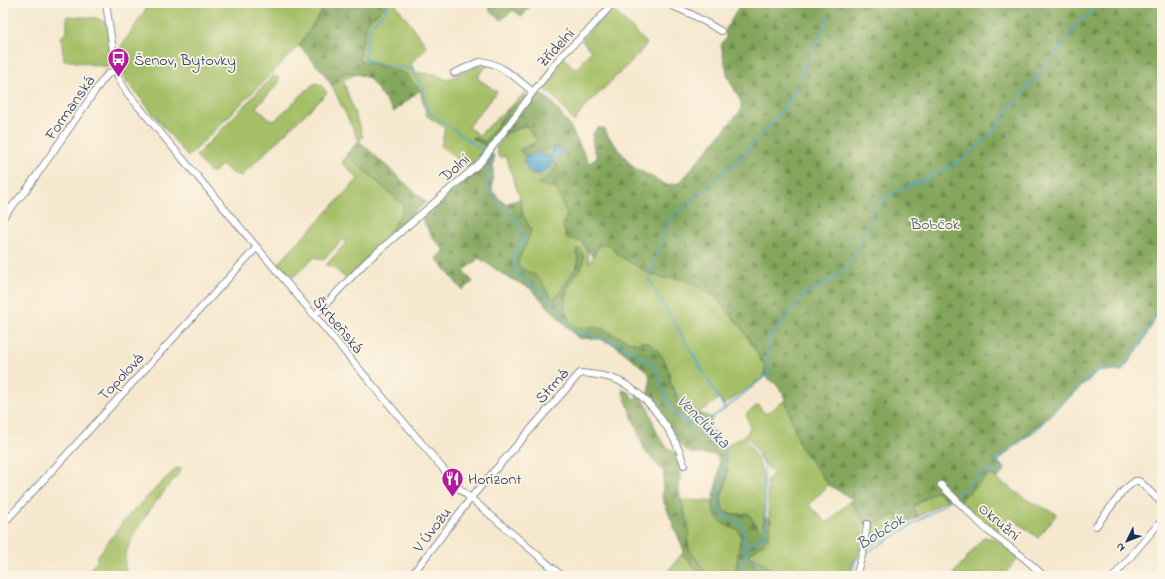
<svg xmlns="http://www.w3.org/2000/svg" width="1165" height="579" font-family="'Indie Flower',sans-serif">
<defs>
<pattern id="forest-firs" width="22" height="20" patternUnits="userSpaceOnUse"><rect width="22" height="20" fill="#83a65b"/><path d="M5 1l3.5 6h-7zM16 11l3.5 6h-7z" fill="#6a884e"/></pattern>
<pattern id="water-rules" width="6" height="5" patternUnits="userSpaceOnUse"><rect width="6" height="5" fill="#50a7cd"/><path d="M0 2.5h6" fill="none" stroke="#4288aa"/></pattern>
</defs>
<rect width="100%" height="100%" fill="#fcf5e5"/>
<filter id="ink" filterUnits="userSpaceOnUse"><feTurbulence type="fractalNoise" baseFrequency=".025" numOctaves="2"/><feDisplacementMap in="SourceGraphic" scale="8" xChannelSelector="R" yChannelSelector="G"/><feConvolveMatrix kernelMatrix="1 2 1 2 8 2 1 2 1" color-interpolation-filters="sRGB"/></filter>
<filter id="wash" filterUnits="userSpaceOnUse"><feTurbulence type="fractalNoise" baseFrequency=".012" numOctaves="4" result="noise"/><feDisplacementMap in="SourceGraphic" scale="16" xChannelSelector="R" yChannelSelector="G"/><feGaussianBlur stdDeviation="0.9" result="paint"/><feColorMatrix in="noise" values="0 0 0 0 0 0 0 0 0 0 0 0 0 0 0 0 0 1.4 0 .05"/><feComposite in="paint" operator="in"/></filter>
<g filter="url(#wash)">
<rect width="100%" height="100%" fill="#f6e8cf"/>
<path fill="#a4bf66" stroke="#607762" d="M150,3H327L299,46L188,157L125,79L118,51Z
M382,3H392L397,6L427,47L411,64L417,73L435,74L447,80L479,65H490L485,67L477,78L497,92L468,127L479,135L512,105L485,142L477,138H473L487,148L468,168L441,146L445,128L427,116L420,90L359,60L367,22L386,6Z
M611,8L647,43L637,56L584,108L574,122L555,98L542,87L543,82L564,57L575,70L591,51L582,40Z
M67,16L97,18L106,23L112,58L108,67L64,60L61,37L67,31Z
M351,72L357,74L343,80L363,137L359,141L332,86L343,74Z
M273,76L279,78L278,84L256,107L268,118L274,121L312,85L317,83L322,86L327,93L241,176L232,173L222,165L213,172H210L196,156Z
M527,125L537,142L519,150L524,155L561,146L559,160L554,172L557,190L567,214L563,226L567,239C569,239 574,238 576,238C586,240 588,255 589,263L600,245H609L618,255L650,274L662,278L683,279L714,296L742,328L765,367V376L724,405L721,400L718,399L708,407L687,417L684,416L678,407L677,396L671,384L668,369L640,343L638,344C625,341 615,334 603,330C594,327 583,330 575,327C572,325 571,323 569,320C556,301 576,275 584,257L576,252C583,269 566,283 558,296L553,299L535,275L524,271L517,263L531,230L523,215L521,201L506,157H499L496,148L507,133Z
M349,156L401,202L403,205C403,222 360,269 346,279L333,267L326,265L346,243L344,239L323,260L315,257L292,278H289L278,264L358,179L342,163L346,157Z
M785,400L801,448L829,485L809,505L827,523L850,501L864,522L859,555L853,562L849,575L850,576H777L764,562L750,558V553L768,541L771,521L769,518L767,480L775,471H770L749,439L747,441C751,448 756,455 759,463C766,479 766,513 762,530L760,531L748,513C734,515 718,515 721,496C723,490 727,485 727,478C728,468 726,457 725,447L747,434L750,426L746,414L758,405L765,414Z
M176,468L182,469C166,490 122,539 125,565C125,569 128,572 130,576H84L98,560L96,558L126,518Z
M990,474L1029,501L1057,514L1038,538L1010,517L995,534L960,500Z
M937,491L947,500L918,517L913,507Z
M681,500L712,501C714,520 722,523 738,530L741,536L735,576H708L689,549L687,540L689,526Z
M896,514L902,526L866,549L868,527Z
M984,537L996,539L1019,557L1003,576H956L953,574Z
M681,555L688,559L699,576H664Z"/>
<path fill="url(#forest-firs)" stroke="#4f6a5c" d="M327,3H382L386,6L367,22L359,60L405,73L420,90L394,112L369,78L351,72L343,74L332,86L323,72L299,46Z
M491,3H533L522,17L513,10L501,20L489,10Z
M741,3H1162V307L1141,345L1122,371H1099L998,461L1005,470L998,478L990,474L960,500H947L937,491L913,506L918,517L902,526L896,514L868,527L850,501L852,499L829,485L801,448L783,394L776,384L765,376V367L742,328L714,296L683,279L662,278L650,274L618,255L609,245H600L592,256L581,241L567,238L563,226L567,214L557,190L538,184C554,172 559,167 560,146L524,155L519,150L537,142L527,125L507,133L489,147L472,138H477L485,142L512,105L525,92L528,101L537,92L550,100L570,126L589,163L597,158C594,147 588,137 597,128H604L608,136L633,167L667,185L679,183L741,110V102L728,77L721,45L726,38L725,31Z
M359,141L426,202L386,237L403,211V205L346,154Z
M491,153L494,156L492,191L505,204L520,199L523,215L531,230L527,243L518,259V266C524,271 530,272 535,275C543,280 546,290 550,297L555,298L577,267L579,261L576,249H580C590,264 577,272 570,283C562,296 562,316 574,326C579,330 589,326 595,327C610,330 623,340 637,344L640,341C654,342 665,357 668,370C670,375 669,381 671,385C674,390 677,394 678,399C679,407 679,414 687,417L698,412L712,418L710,427L725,447L727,480L721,497L722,508L726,513L735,515L748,513L760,531L762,529L765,517L769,518C771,522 771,524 770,528C769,542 761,545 750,553V557L764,562L777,576H764L760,571L754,576H735L741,536L738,530C733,528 725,526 721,522C701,504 726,478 717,455L690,453L679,444L647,396L650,383L649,373L615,345L600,339L578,338L530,288L507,277L479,258L464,271L473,282L462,290L436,258L444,250L433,238L421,217L483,165Z
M622,390L629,392L633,399L640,395C658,417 649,439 678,454L681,463L679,492L690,536L687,540L689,549L708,576H699L688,559L681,555L684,551L662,497L664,472L645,451Z"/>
<path fill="url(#water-rules)" stroke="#366b96" d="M557,148L565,151L556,157L553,165L548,169L541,174H530L524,161V157L542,153L548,156H550L552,149Z"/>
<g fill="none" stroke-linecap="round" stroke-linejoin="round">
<path stroke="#50a7cd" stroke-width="1.5" d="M388,3V8L370,26L364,56L368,61L411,69L421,85L429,112L485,152
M488,155L492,159L487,186L496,199L517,220L524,239L513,256L514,269L517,274L543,293L576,332L618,343L655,366C663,391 669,413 690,429C700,437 716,441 723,452C729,463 721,481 719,492C718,498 720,506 720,513L742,525L746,555L773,576
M3,199L5,206
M725,409L649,280L667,222L739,159L779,116L791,98L829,15
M681,420L699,425L725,409L768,374V340L803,296L840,275L853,258L872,212L879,204L897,191L928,178L960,161L979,146L995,129L1009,109L1059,50L1073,30L1099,3
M955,495L984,471L993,473L1001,472L1002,469L996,460L1037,429L1062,402L1097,370L1122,368L1137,348L1162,304
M745,548L766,535L764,465L758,455
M865,554L939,508L952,498
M737,576L745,555
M851,576L855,561L859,558"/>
</g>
</g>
<g filter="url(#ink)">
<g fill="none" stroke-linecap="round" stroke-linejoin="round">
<defs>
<path id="minor" d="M106,3L116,70L119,79L128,94L461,490L562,576
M666,3L691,14L721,31
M533,92L562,55L590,29L613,3
M3,217L27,189L102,81L109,73L116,70
M315,315L366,262L481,162L533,92C521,82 497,60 480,62C472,64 462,70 454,73
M941,485L987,530L1023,557L1044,576
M3,524L257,247
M1096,526L1124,490L1135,481H1139L1162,503
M411,576L474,494L580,373C591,374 603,375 614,379C645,390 676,433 684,465
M856,576L863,552L867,524
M1114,576L1162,520"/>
</defs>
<use href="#minor" stroke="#888c96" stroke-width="8"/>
<use href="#minor" stroke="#fff" stroke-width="6"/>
</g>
</g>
<defs>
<symbol id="bus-pin" viewBox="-11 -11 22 30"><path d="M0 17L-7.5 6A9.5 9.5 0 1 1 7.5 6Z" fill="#b5179e" stroke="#fcf5e5"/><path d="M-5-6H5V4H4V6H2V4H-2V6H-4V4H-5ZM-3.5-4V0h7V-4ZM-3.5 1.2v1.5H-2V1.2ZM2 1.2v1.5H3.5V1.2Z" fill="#fff"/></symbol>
<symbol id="restaurant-pin" viewBox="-11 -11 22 30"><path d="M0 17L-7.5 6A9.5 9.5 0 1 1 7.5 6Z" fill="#b5179e" stroke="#fcf5e5"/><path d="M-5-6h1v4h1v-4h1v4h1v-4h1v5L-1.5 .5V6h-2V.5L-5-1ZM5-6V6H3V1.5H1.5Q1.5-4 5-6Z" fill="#fff"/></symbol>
</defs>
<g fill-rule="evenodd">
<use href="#bus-pin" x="106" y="46" width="25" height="34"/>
<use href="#restaurant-pin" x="440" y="466" width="25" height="34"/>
</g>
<g text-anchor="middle" stroke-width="3.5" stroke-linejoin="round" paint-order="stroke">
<g font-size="16" fill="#1b2f5e" stroke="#fcf5e5">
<text transform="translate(555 47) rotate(-47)" y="6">Zřídelní</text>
<text transform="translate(69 107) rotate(-55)" y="6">Formanská</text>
<text transform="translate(454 167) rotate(-40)" y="6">Dolní</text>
<text transform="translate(339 324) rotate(50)" y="6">Škrbeňská</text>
<text transform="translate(120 376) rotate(-47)" y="6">Topolová</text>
<text transform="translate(551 385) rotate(-48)" y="6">Strmá</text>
<text transform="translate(1000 521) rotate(40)" y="6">Okružní</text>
<text transform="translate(431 529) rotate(-53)" y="6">V Úvozu</text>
</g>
<g font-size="16" fill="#1b2f5e" stroke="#fcf5e5" text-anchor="start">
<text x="134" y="65">Šenov, Bytovky</text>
<text x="468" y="484">Horizont</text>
</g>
<g font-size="16" fill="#445a60" stroke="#fcf5e5">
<text x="935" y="229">Bobčok</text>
</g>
<g font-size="17" font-style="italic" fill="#2e5985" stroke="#fcf5e5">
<text transform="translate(704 421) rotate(45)" y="6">Venclůvka</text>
<text transform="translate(880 531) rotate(-32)" y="6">Bobčok</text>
</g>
</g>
<rect width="1165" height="579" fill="none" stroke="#fcf5e5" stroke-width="16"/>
<g transform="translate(1127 541) rotate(227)" stroke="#fcf5e5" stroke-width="3" paint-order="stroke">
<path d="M0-3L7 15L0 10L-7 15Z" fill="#1b2f5e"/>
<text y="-6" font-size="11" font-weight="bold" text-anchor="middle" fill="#1b2f5e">N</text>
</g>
</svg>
